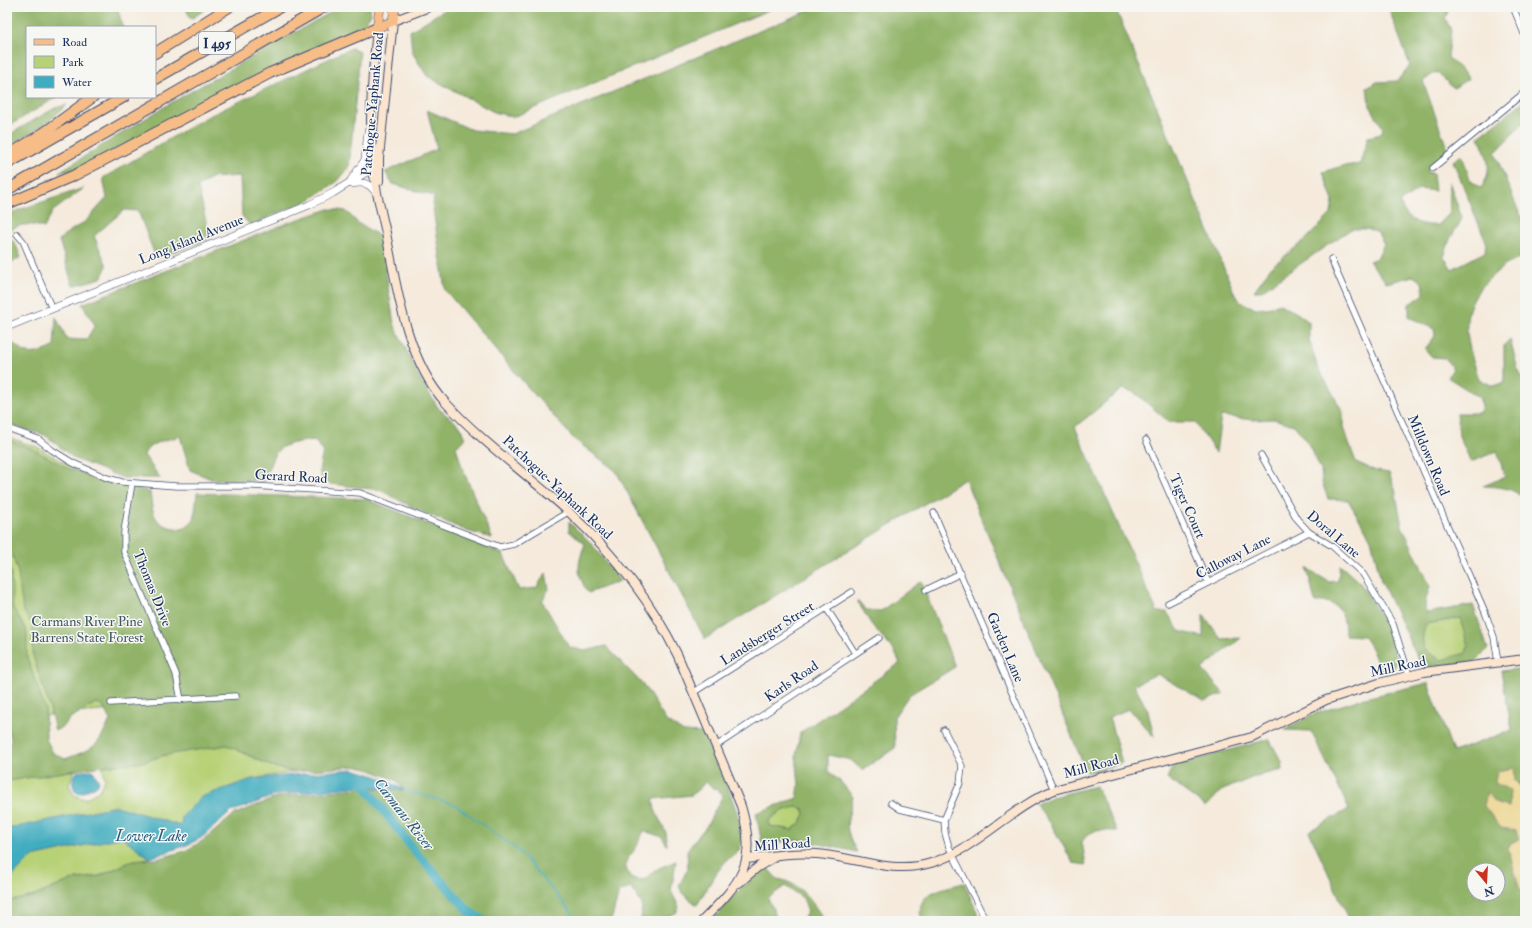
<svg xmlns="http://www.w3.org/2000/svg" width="1532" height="928" font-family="'IM FELL Double Pica',serif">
<rect width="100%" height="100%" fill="#f6f6f2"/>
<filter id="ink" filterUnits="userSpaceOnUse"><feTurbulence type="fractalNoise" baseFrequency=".025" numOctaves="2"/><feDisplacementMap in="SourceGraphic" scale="8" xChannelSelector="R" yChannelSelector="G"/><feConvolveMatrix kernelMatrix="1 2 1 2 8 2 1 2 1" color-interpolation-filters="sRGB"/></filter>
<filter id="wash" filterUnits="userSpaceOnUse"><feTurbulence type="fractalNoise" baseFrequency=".012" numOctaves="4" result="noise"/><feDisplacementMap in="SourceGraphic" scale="16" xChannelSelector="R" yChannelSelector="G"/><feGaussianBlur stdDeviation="0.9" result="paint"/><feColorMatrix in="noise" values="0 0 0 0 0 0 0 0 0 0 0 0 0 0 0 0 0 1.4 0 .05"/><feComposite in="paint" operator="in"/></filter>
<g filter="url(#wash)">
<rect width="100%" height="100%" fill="#f5eadc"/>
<path fill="#b7d176" stroke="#69806a" d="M7,437L37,447L79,471L114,487L207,748L227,745L271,766L293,772L252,779L201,797L182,817L181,826L116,806L7,829V781L75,770L69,785L74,795L84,799L99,791L105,779L102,766L118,765L114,710L38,716L7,645Z
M1461,618L1468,646L1466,654L1441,660C1422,650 1419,644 1426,624Z
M797,807L803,809L805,814L800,823L792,830L770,826L769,821C777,812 785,809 797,807Z
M122,837L150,858L134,860L99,876L71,880L35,896L7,902V882L32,857Z"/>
<path fill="#91b367" stroke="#567162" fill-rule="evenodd" d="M7,7H117L123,27H27V97H57L7,127Z
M185,7H209L191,19Z
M340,7H370L371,14L361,28L249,80L74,171L59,172L169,104Z
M449,7H776L513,117L494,112L427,76L412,52L410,31Z
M817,7H1115L1236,297C1251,310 1262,311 1280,304L1297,313L1309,322V339L1317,366L1343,412V428L1356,462L1376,471L1389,473L1395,489L1402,526L1430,586L1425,603L1426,613L1473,605L1488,649L1475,662L1422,667L1381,581L1371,539L1348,500L1328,499L1322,482L1321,470L1307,441L1294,425L1274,419L1253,420L1221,416L1216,453L1195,422H1169L1134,392L1122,389L1075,427L1157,612H1167L1179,631L1203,637V614L1221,639L1241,638L1202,669L1224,694L1204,701L1157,674L1134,685L1148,711L1154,737L1129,709L1109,717L1122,763L1087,773L965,479L705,639L616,471L574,439L525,384L445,290L433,208L434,196L393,184L385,172L437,149L427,110L472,130L512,134ZM1460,618L1468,646L1466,653L1441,660C1422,650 1419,644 1426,624Z
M1388,7H1404L1408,12L1450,7L1445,18L1451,30L1448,57L1469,78L1454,88L1436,72L1423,81L1447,148L1446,153L1426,172L1433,173L1435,191L1419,189L1400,203C1407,221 1420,226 1438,225L1450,213L1449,181L1462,219L1450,239L1444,257L1452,269L1485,252L1486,242L1453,161L1462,155L1470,180L1481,188C1494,170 1487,155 1479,137L1525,100V121L1495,153L1523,222H1525V257C1507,263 1503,266 1489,279C1455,311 1467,341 1479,379L1493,386L1504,382V345L1510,339L1518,370L1525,382V501C1515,487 1499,487 1483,486L1505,477L1497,451L1471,462L1459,436L1457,413H1479L1482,406L1479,397L1447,377L1453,369L1445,358L1432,357L1425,349L1435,336L1434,329L1409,317V304L1424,295L1422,282L1413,276L1387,283L1369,261L1377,258L1384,244L1377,232L1367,229H1351L1261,291H1254L1271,267L1305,240L1331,214L1333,201L1323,172L1342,166L1360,164L1368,137L1381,134L1383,128L1370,106L1367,88L1377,82L1397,81L1410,65Z
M351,48L360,51L349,167L338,181L309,200L250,225L242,216L240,176L211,178L198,187L210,239L156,258L138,211L124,210L94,236L107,266L101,278L73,286L59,240L67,233L86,221L107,198L103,178L205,118Z
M67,105L47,123L7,147V136L55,108Z
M84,188L53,211L44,228C32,223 16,223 7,233V214Z
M329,209L346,211L359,224L380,236L394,324L420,379L439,409L460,426L465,439L456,447L463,470L492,538L467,531L414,508L380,490L324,483L319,471L323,451L314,440C278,445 275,445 265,481L211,479L190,470L180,436C168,440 148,442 144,455L160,478H123L75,459L45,435L7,424V341C13,342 16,346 20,349C31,358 44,351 54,347L56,317L67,339L86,340L95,325L82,304L290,222Z
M7,235L15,243L21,257L7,265Z
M7,440L31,448L71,470L118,485L134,487L150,492C153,518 155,527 183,529L194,520L197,493L366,499L503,554L519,590L536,588L546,573L549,589L542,601L569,647L585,651L606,646L645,687L666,721L684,732L702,733C712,755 755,832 737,853C734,856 728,858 725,862C714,875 706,890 697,905L682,893L679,886L688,868L687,851L692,843L706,827L723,795L706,782L692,795L653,799L655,810L666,833L667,846L662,837L644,831C641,836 639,841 637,846C628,861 620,860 631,878L643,880L659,868L676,861L671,891L679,907L676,913L656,921H641L642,904L631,888L619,892L611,921H7V902L35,896L71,880L100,876L134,860L157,859L185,851L204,840L235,814L278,797L359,788L404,790L396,780L368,769L354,766L293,772L271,766L227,745L166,755L139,763L102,766L7,781V753L11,740L7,724V560L11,573L13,608L27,631V657L45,709L46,739L53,753L65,759C94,748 97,749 110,720L102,705L96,703L70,718L65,725L55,731L50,709L33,656L32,624L23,611L18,573L7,539Z
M569,522L591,543L620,581L588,593C576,573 577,565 585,544L569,531Z
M1340,565L1361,584L1388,628L1397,662L1393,670L1378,671C1377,659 1371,646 1363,636L1345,635C1345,613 1339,600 1315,602L1307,568L1329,582L1338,581Z
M921,581L955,667L909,695L894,717L895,748L862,770L851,760L828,755V771L841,782L853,797C847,824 843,827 857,852L801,840L762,844L756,813L797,798L799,785L796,756L800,733L900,663L894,651L872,625L857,601L867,610L881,611ZM797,807L804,809L805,814L800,823L792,830L770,826L769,821C777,812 785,809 797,807Z
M1525,668V792L1522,786L1515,781L1510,790L1509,808L1497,804L1501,828L1516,830L1519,839L1511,843L1508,848L1519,887L1525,894V921H1350L1309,831L1349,809L1311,731L1285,730L1311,715L1361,699L1428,683L1453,752L1512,730L1501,671ZM1474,870H1498V894H1474Z
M1269,739L1282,762L1283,770L1256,776L1221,791L1206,807L1167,778L1173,766Z
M1096,786L1117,831C1101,831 1091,827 1082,842L1086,865L1073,863L1051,824L1036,804L1052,797Z
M765,865L777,879C800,882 811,901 824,919L828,921H802L808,911L803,898L785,886L768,898L778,921H712L736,893Z
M964,883L981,921H922C912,892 944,888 964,883Z"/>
<path fill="#eeda9e" stroke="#84847e" d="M1514,768L1515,781C1526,790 1528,801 1521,814L1525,820V894L1519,887L1508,848L1511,843L1519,839L1516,830L1501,828L1484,806L1487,792L1497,804L1509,807L1510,790L1495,783L1497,771Z"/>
<path fill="#40acbf" stroke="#2e6e8e" d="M353,769L379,777L405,790L360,786L276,795L231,812L201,838L187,845L150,858L122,837L32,857L7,882V829L116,806L181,826L182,817L201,797L252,779Z
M93,770L99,782L96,786L81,793L76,792C71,784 72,779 77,772Z"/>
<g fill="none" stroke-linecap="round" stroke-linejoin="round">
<path stroke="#40acbf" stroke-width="1.5" d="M404,790L454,804L519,851L579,921"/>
<path stroke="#40acbf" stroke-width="9" d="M356,781H361L416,853L470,912L484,921"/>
</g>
</g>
<g filter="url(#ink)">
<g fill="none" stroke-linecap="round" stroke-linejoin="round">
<defs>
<path id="minor" d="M1513,7L1525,36
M1433,168L1525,92
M17,234L23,241L52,309
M1331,259L1485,612L1494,637L1498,662
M7,428L38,439L52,450L73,463L107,478L122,482L176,486H253L360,493L500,547L514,544L568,512
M1146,440L1208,582
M1261,455L1297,519L1309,532L1332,546L1363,574L1393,624L1409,675
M132,483L124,532V552L176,674L181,700
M934,513L1054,790
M926,590L961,573
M1168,603L1309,532
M827,609L855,653
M694,692L852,592
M111,703L236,696
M944,730L962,766L960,783L944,820L945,833L949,847L986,921
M716,746L879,638
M891,803L900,809L944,820"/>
<path id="tertiary" d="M351,180L365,160L368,131
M351,184C363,182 369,182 376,193
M7,327L309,205L333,193L376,166"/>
<path id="secondary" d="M377,28C373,70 369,111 372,153C373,181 380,206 386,233C397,288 406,359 445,402C483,443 529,476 570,513C614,554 652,602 678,656L741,806C758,864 741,882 702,921
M379,181V158L393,21L429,7
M747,859C770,856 793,852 817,854C856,857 891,875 931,863C977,849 1010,808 1054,790L1252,737L1326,700L1379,683L1424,672L1525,659
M739,883L758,867L773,858"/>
<path id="primary" d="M380,7L377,28L393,21L395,7"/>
<path id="motorway" d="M155,53L229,7
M155,79L280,7
M7,156L45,132L93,97
M7,164L124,97
M7,190L324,7
M7,204L75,175L270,73L377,28"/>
</defs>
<use href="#minor" stroke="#3c4b71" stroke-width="7"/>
<use href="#tertiary" stroke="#3c4b71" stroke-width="8"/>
<use href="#secondary" stroke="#3c4b71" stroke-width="10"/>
<use href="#primary" stroke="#3c4b71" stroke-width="10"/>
<use href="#motorway" stroke="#3c4b71" stroke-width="12"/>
<use href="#minor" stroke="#fff" stroke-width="5.5"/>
<use href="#tertiary" stroke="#fff" stroke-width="7"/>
<use href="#secondary" stroke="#fce5cf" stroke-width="8"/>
<use href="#primary" stroke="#f7bd88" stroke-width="9"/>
<use href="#motorway" stroke="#f7bd88" stroke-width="10"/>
</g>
</g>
<g text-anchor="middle" stroke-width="3" stroke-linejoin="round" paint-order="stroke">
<rect fill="#f6f6f2" stroke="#5d6b8a" stroke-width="1" x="199" y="32" width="36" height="22" rx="3"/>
<g font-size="13" font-weight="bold" fill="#1b2f5e">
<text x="217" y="48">I 495</text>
</g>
<g font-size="14" fill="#1b2f5e" stroke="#f6f6f2">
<text transform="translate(372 104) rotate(-85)" y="5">Patchogue-Yaphank Road</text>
<text transform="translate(191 239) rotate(-22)" y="5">Long Island Avenue</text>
<text transform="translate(1429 455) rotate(67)" y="5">Milldown Road</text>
<text transform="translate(291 476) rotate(3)" y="5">Gerard Road</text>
<text transform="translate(558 487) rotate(43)" y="5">Patchogue-Yaphank Road</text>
<text transform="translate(1188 506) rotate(66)" y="5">Tiger Court</text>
<text transform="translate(1334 534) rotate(40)" y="5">Doral Lane</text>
<text transform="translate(1233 556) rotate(-27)" y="5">Calloway Lane</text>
<text transform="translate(153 588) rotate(68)" y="5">Thomas Drive</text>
<text transform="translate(767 633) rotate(-32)" y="5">Landsberger Street</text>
<text transform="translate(1006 647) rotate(67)" y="5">Garden Lane</text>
<text transform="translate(1398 666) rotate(-12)" y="5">Mill Road</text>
<text transform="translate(791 681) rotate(-34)" y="5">Karls Road</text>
<text transform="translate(1091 766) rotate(-15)" y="5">Mill Road</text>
<text transform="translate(782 844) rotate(-4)" y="5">Mill Road</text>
</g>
<g font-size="14" fill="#425864" stroke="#f6f6f2">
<text x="87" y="626">Carmans River Pine<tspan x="87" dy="16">Barrens State Forest</tspan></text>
</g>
<g font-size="15" font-style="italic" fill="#285b80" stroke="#f6f6f2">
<text transform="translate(404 814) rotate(52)" y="5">Carmans River</text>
<text x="151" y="841">Lower Lake</text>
</g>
</g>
<rect width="1532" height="928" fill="none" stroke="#f6f6f2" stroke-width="24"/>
<rect x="26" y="26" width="130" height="72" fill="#f6f6f2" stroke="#9ea6b7"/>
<rect x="34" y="39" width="20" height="6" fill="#f7bd88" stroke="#9ea6b7"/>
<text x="62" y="46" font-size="12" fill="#1b2f5e">Road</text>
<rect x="34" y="56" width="20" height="12" fill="#b7d176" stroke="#9ea6b7"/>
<text x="62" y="66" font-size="12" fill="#1b2f5e">Park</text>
<rect x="34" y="76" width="20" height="12" fill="#40acbf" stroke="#9ea6b7"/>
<text x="62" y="86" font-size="12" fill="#1b2f5e">Water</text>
<g transform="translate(1486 882) rotate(162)"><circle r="19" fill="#f6f6f2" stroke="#9ea6b7"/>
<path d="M0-3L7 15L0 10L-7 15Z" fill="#c8321e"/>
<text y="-6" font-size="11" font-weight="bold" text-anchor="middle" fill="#1b2f5e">N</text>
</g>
</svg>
